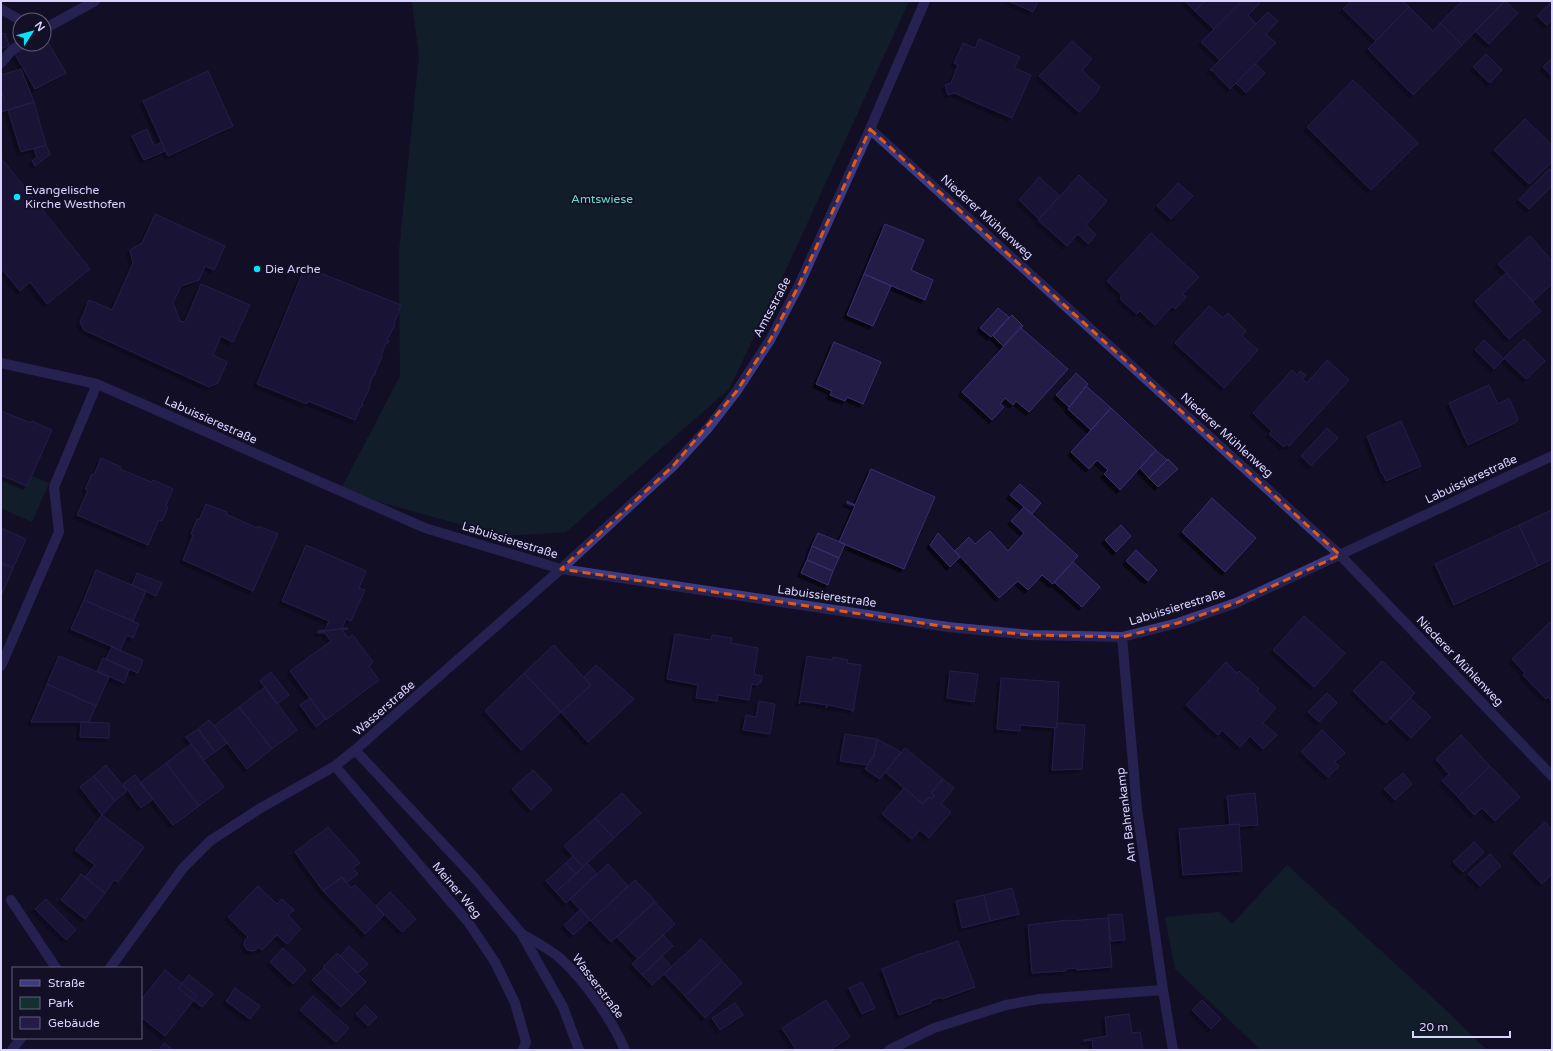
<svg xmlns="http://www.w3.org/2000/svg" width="1553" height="1051" font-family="'Varela Round',sans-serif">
<defs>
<filter id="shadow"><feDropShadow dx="-3.5" dy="3.5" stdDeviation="0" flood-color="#0009"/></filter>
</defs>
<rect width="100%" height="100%" fill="#130f26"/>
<path fill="#12302f" d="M412,1H909L789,263L729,389L566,532L502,536L340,491L400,376L399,251L419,56Z
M1,475L27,486L32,476L49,483L32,522L1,508Z
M1287,865L1436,1001L1487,1050H1261L1175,969L1165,917L1219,912L1232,924Z"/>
<path fill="#241b47" stroke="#3b2d73" filter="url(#shadow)" d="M1009,1H1038L1033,12Z
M1185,1H1205L1195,11Z
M1205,1H1242L1214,29L1195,11Z
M1242,1H1258L1260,3L1248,15L1256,24L1220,60L1201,42Z
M1351,1H1403L1409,7L1376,41L1343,9Z
M1462,1H1505L1462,45L1440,23Z
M1505,1L1518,13L1489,44L1475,31Z
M1552,1V20L1547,25L1537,16Z
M1409,7L1433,31L1440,23L1462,45L1413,95L1368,49Z
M1268,12L1278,21L1266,34L1276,43L1230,89L1212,70L1211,71L1210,70Z
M5,33L9,45L1,49V34Z
M45,37L66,73L35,89L15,54L33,44H44Z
M979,39L1020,57L1014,68L1031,75L1012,118L954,93L948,95L945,85L951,83L958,65L954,63L963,43L975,48Z
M1072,41L1092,59L1082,70L1100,87L1097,91H1098L1079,112L1039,76Z
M1486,54L1502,70L1490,83L1473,67Z
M1552,58V76L1543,67Z
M1255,64L1265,73L1246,93L1236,83Z
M21,69L34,102L1,112V100L4,99L1,91V75Z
M208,71L233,126L168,156L143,101Z
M1353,80L1418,143L1371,190L1307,127Z
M34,102L46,145L21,152L8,110Z
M1525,119L1552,145V162L1529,184L1494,150Z
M147,129L154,146L162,142L165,151L144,160L132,136Z
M46,145L50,154L35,166L32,161L37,157L34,149Z
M1,158L90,269L47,304L30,282L20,291L1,268Z
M1549,169L1552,171V186L1529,209L1519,200Z
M1079,175L1107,201L1086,225L1096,235L1088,244L1078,234L1067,246L1038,220Z
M1039,177L1060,196L1039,219L1019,200Z
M1178,183L1193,196L1171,219L1157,206Z
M155,214L225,246L214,270L205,266L199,280L181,286L173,303L180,321L185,322L201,284L250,305L233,342L221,336L213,355L227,362L218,383L209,387L84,330L80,322L89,300L112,310L133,263L130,250L142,243Z
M885,224L924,240L911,270L933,280L925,300L864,274Z
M1151,233L1199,277L1183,294L1186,297L1175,309L1172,306L1155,325L1140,311L1137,314L1120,299L1122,295L1107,281Z
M1530,236L1552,261V284L1533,301L1498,264Z
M305,267L401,305L394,324L395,325L387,340L389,341L388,343H386L381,356L382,357L375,372H376L375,375H373L369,387L370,388L362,403L363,404L362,407L361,406L355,420L308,401L307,404L257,384Z
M1506,273L1541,311L1509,339L1475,301Z
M864,274L891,286L873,326L847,315Z
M1209,306L1223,318L1228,313L1246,331L1242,336L1258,350L1224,388L1175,343Z
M998,308L1009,317L991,337L980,328Z
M1012,315L1023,326L1021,328V326L1003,346L993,336Z
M1021,328L1068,369L1029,412L1016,401L1013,405L1005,398L1000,404L1004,407L992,420L962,392Z
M1524,339L1545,361L1526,379L1504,358Z
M1484,340L1504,359L1494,369L1475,350Z
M834,342L881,362L863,404L847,397L845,401L830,395L832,391L816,384Z
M1327,360L1349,380L1289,446L1286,444L1284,447L1269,434L1272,431L1253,413L1292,370L1297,375L1300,371L1306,375L1302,379L1307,383Z
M1076,373L1088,384L1069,407L1056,395Z
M1489,385L1498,404L1509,398L1517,417V421L1515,423L1468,445L1449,403Z
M1086,386L1111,408L1091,430L1068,409Z
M1111,408L1156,450L1120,490L1104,474L1108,470L1097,460L1089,469L1071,452Z
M1,411L31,423L32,421L52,430L27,486L1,475Z
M1401,421L1421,466L1386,481L1383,474H1382L1367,436Z
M1327,428L1338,438L1311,466L1301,456Z
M1156,450L1167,460L1149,478L1140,468Z
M101,458L121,467L120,469L151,482L153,480L173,489L166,506L168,507L162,521L159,520L148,545L77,515L88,490L85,489L92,474L94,475Z
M1168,459L1178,469L1158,487L1149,478Z
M871,469L935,497L904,569L839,542L855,506L847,503V501L855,505Z
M1020,484L1041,503L1032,514L1010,495Z
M1212,498L1256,538L1225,572L1182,532Z
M206,504L227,512L226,514L257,528L258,526L278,534L253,591L183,560L193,535L191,534L197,519L199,520Z
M1024,507L1078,556L1053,584L1042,575L1028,590L1018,581L999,598L955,551L969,537L975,544L990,531L1008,551L1024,533L1011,521Z
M1552,510V559L1538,566L1519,525Z
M1121,525L1131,536L1116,552L1105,540Z
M1519,525L1538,566L1454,605L1435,564Z
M1,528L26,539L13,568L1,563Z
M818,533L845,544L839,558L812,546Z
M938,533L960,557L950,567L930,545Z
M306,545L366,571L359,588L365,590L351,621L346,619L342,628H348L318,632V631L325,630L329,621L282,601Z
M812,546L839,558L833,571L807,560Z
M1136,550L1157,570L1148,581L1126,561Z
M807,560L833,571L828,585L801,573Z
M1073,562L1100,587L1082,607L1054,582Z
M1,563L13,568L1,596Z
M96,570L146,591L133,621L84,600Z
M137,573L162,583L156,596L132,585Z
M84,600L139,624L133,638L127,635L120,650L71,629Z
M1304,616L1345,653L1314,687L1273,650Z
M1550,622L1552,624V701L1548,697L1546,699L1523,675L1525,673L1512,659Z
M348,628V629L342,630L348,638L353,635L373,662L369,666L379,680L326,720L290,671L331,641L325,633H318V632Z
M675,634L711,640L712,635L732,638L731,643L758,648L754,674L762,676L761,683L759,682L758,685L752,684L749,700L718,695L717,701L696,698L698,685L667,679Z
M554,645L591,685L561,712L524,673Z
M112,647L143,660L138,673L106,659Z
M59,656L109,677L96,706L47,684Z
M807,656L832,660L833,657L848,660L847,663L861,665L853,712L852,710L828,705L826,708L827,705L801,701L799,704Z
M103,658L129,670L124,683L97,671Z
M1382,661L1415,693L1386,723L1353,691Z
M1226,662L1237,673L1239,671L1259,689L1257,691L1276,708L1263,723L1277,735L1263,749L1250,736L1240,747L1222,730L1218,735L1186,705Z
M596,665L634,699L588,742L561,712L591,685L584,677Z
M950,671L978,674L974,702L947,698Z
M271,672L289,695L277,704L260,681Z
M524,673L561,712L521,750L485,711Z
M1001,678L1059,682L1057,728L1020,725V731L997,729Z
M47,684L96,706L89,722H31Z
M265,687L297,730L272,749L239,707Z
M1327,693L1337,703L1319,722L1308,712Z
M310,698L326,719L316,727L300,705Z
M1410,698L1431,717L1411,738L1390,718Z
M759,701L775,704L770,734L743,730L746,715L756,717Z
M239,707L272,749L247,769L214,726Z
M209,720L227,743L215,752L198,729Z
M81,722L109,723V738L80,737Z
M1057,723L1085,725L1082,769L1052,770L1055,728H1057Z
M198,729L215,752L204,760L186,737Z
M1322,730L1345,753L1335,762L1339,766L1328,777L1301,752Z
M845,734L877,739L874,756L867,765L840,761Z
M1461,735L1490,766L1458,797L1442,781L1449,774L1436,759Z
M877,739L901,752L880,779L865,769L874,756Z
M191,744L224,787L199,806L166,763Z
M905,748L943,779L931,793L935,796L932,799L929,797L923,804L885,772Z
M166,763L199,806L173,825L140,783Z
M106,765L127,791L115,801L94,776Z
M1490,766L1520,797L1495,821L1482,808L1474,815L1458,797Z
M533,770L552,790L531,810L512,789Z
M1403,773L1412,784L1395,800L1384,789Z
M135,775L153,799L141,808L123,784Z
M94,776L115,801L102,815L80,787Z
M943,779L954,788L941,804L951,812L929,838L920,830L912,839L882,814L904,788L923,804L929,797L932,799L935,796L931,793Z
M622,793L641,813L614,838L595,818Z
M1255,793L1258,825L1239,826V824L1230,825L1227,796Z
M102,815L144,847L118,882L114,880L105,893L85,877L95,865L75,850Z
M595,818L614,838L583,867L564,846Z
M1545,822L1552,830V874L1542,884L1513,853Z
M1239,824L1242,871L1183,875L1179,829Z
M328,827L360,863L353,868L358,874L346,883L342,877L323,891L295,852Z
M1474,842L1484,852L1463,872L1453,862Z
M1490,854L1501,866L1480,886L1468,874Z
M573,856L583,867L576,874L566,863Z
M566,863L576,874L556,892L546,881Z
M587,863L597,874L566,903L556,892Z
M608,864L628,886L591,921L570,899Z
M81,874L105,893L85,919L61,900Z
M342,877L351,888L355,885L384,915L365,934L323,891Z
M635,880L655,901L611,942L591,921Z
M258,886L277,904L282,899L294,910L288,915L301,929L287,944L277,935L262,950L258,947L256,950L252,951L247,950L244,945L245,940L248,937L228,917Z
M1012,888L1019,914L990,921L984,895Z
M390,892L416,919L402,932L376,906Z
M984,895L990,921L962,928L956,901Z
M46,899L76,930L66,940L35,909Z
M655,902L675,924L638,959L617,937Z
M581,909L590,920L573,935L564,925Z
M1122,914L1125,940L1111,941L1108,915Z
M1108,918L1112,967L1077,970V968L1066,969V971L1032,973L1028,925L1068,920V921Z
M663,935L673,946L642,975L632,964Z
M701,939L722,961L685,996L664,974Z
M958,941L975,987L942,999L941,997L931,1001V1003L899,1015L882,969L919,954L921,953V954Z
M349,946L368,964L358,973L340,956Z
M283,948L306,970L293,984L270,962Z
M337,953L366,982L353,995L323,967Z
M662,956L672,967L652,985L642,975Z
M722,961L742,983L705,1018L685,996Z
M324,968L353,995L341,1007L312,980Z
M165,970L197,996L165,1036L141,1017V1000Z
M189,975L213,994L202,1007L178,988Z
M862,982L875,1008L862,1014L849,988Z
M235,988L260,1006L250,1019L226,1001Z
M313,996L349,1028L336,1042L300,1010Z
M826,1000L850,1037L830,1050H793L795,1048L782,1028Z
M1202,1000L1221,1019L1211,1029L1192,1010Z
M735,1003L743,1015L720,1030L712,1018Z
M365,1005L377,1017L368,1026L356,1014Z
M1129,1014L1132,1033L1140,1032L1143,1050H1093L1092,1040L1084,1041V1040L1107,1036L1105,1017Z
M164,1043L173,1050H159Z"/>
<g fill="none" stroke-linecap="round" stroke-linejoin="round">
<path stroke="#3d3a85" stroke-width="10" d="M1,9L20,20
M44,29L95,1
M1,63L12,50L21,44
M870,129L1340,555L1552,776
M1,363L97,384L425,528L561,569L948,627L1030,635L1122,637L1178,623L1236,603L1552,456
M1,666L59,532L54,487L97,384
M355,750L473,876L521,933L563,1007L579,1050
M335,766L468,922L495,962L515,1003L526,1042L523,1050
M11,900L56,968
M522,934C535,942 550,949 561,959C585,981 612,1020 625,1050
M110,968L183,868L210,841L259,809L335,766L355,750L561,569L673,466L708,428L736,392L770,340L798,287L870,129L925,1
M1163,990L1173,1050
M12,1050L21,1038
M889,1050L934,1028L1006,1005L1039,999L1163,990L1137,809L1122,637"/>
</g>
<path d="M0 0H1553V1051H0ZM870,129L1340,555L1236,603L1178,623L1122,637L1030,635L948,627L561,569L673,466L736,392L770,340L798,287Z" fill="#130f26" fill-opacity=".55" fill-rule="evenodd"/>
<path fill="none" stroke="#e8590c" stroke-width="3" stroke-dasharray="8 5" stroke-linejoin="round" d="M870,129L1340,555L1236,603L1178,623L1122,637L1030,635L948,627L561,569L673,466L736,392L770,340L798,287Z"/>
<g fill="#00e5ff" stroke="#130f26" stroke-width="1.5">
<circle cx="17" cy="197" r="4"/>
<circle cx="257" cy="269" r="4"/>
</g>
<g text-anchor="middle" stroke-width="4" stroke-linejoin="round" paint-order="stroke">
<g font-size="12" fill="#d9d4ff" stroke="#130f26" text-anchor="start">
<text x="25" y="194">Evangelische<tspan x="25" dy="14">Kirche Westhofen</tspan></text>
<text x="265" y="273">Die Arche</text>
</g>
<g font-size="12" fill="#5fe0c0" stroke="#130f26">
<text x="602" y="203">Amtswiese</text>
</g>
<g font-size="12" fill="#d9d4ff" stroke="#130f26">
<text transform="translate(987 217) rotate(42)" y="4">Niederer Mühlenweg</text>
<text transform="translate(772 307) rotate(-62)" y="4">Amtsstraße</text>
<text transform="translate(211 420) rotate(24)" y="4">Labuissierestraße</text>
<text transform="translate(1227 435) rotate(42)" y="4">Niederer Mühlenweg</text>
<text transform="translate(1471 479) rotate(-25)" y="4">Labuissierestraße</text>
<text transform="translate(510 540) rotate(17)" y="4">Labuissierestraße</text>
<text transform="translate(827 596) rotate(8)" y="4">Labuissierestraße</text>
<text transform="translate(1177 607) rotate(-17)" y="4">Labuissierestraße</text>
<text transform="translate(1460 661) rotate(46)" y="4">Niederer Mühlenweg</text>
<text transform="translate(384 708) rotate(-41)" y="4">Wasserstraße</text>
<text transform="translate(1126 815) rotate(-97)" y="4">Am Bahrenkamp</text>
<text transform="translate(457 890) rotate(50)" y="4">Meiner Weg</text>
<text transform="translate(598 986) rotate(53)" y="4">Wasserstraße</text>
</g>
</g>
<rect width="1553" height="1051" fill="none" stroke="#d9d4ff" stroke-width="4"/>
<rect x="12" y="967" width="130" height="72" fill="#130f26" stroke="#625e7d"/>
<rect x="20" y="980" width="20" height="6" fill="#3d3a85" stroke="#625e7d"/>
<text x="48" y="987" font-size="12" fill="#d9d4ff">Straße</text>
<rect x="20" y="997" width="20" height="12" fill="#12302f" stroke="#625e7d"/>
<text x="48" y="1007" font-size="12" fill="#d9d4ff">Park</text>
<rect x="20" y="1017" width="20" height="12" fill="#241b47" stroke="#625e7d"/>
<text x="48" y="1027" font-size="12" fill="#d9d4ff">Gebäude</text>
<g transform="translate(32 32) rotate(54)"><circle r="19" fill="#130f26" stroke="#625e7d"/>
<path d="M0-3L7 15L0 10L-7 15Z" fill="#00e5ff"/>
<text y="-6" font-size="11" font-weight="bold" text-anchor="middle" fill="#d9d4ff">N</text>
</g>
<path d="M1413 1031v6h97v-6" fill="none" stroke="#d9d4ff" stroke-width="2"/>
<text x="1419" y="1031" font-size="12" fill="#d9d4ff" stroke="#130f26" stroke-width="3" paint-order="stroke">20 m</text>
</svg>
